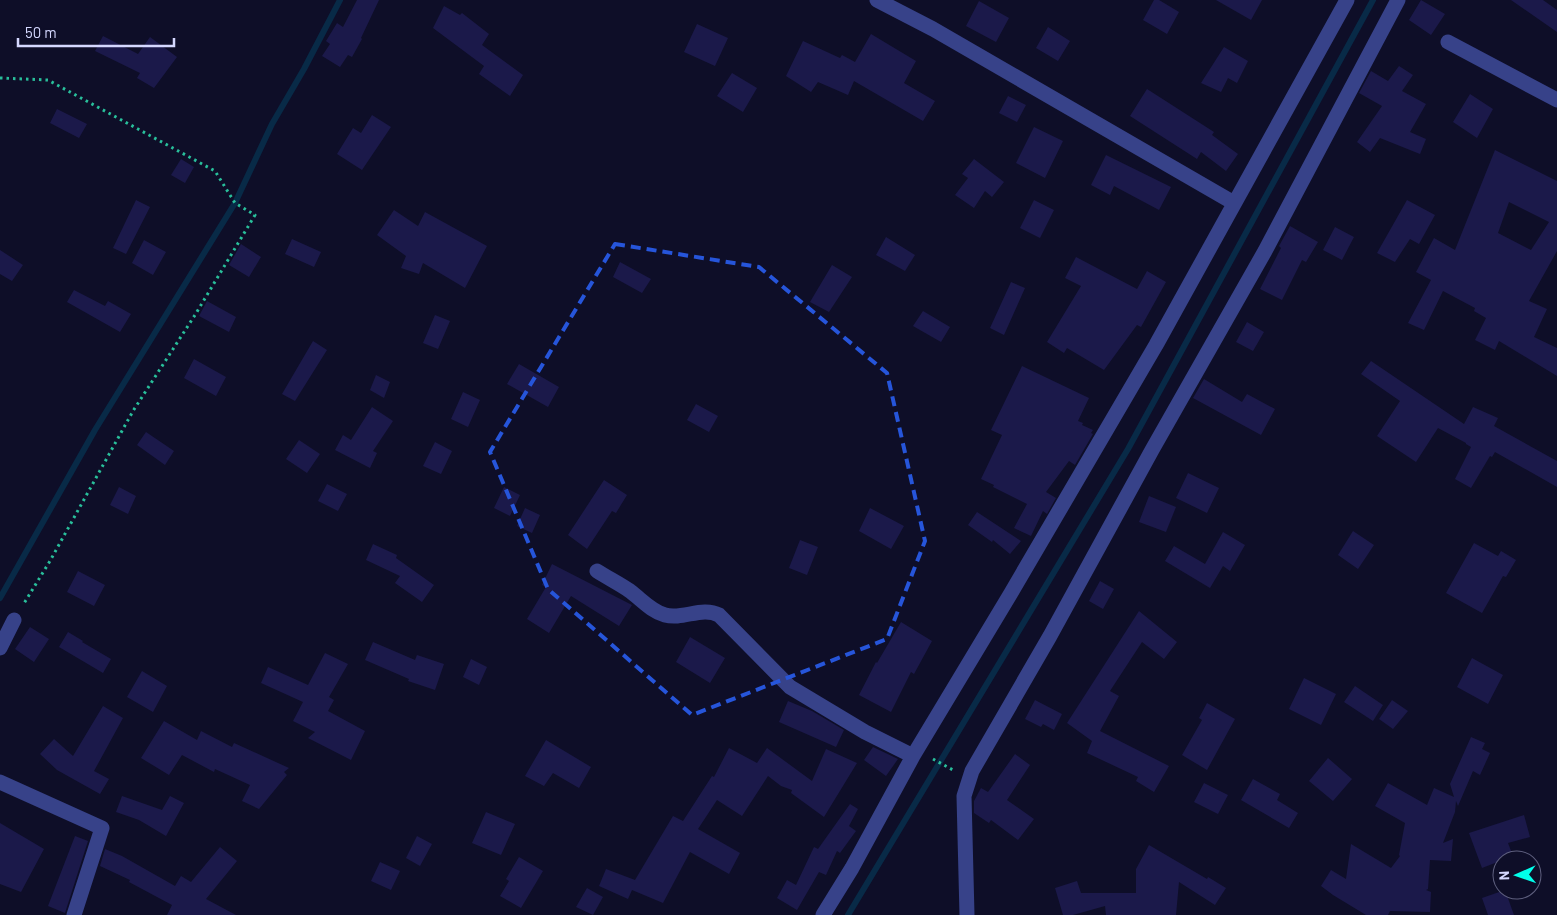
<svg xmlns="http://www.w3.org/2000/svg" width="1557" height="915" font-family="Barlow,sans-serif">
<rect width="100%" height="100%" fill="#0e0e28"/>
<g fill="none" stroke-linecap="round" stroke-linejoin="round">
<path stroke="#082a47" stroke-width="6" d="M0,598L95,430L235,203L272,124L304,69L340,0
M848,915L1128,449L1373,0"/>
</g>
<path fill="#1b194a" fill-rule="evenodd" d="M357,0H379L361,38L362,39L352,57L348,55L340,67L322,56L330,44L326,41L337,23L343,27Z
M1154,0H1159L1179,12L1167,34L1143,20Z
M1216,0H1262L1251,20Z
M1421,0L1445,14L1431,35L1409,20Z
M1511,0H1543L1557,10V32Z
M979,1L1009,18L996,42L966,26Z
M444,6L460,15L462,13L489,34L482,45L523,75L510,96L479,74L484,66L433,28Z
M697,24L728,38L715,66L684,52Z
M1048,27L1070,41L1058,61L1036,48Z
M871,34L916,61L904,83L935,101L923,121L854,81L848,95L818,82L811,92L786,76L803,41L840,58L842,55L855,62Z
M103,36L138,54L150,37L177,57L154,88L137,78L140,73L95,51Z
M1224,47L1248,61L1237,83L1228,78L1221,92L1201,83Z
M1399,66L1413,75L1402,91L1426,104L1410,132L1426,139L1420,154L1380,138L1370,152L1357,142L1382,106L1359,93L1371,71L1388,81Z
M732,73L757,88L743,112L717,96Z
M1147,89L1214,132L1212,135L1238,154L1226,171L1201,152L1197,159L1130,116Z
M1470,94L1493,109L1477,138L1453,122Z
M1008,96L1026,105L1017,122L999,113Z
M57,109L87,124L79,138L50,123Z
M372,115L391,127L362,170L337,154L353,128L361,133Z
M1034,127L1063,141L1045,178L1016,163Z
M1495,150L1557,181V251L1529,301L1547,309L1534,337L1557,348V376L1499,341L1495,350L1475,340L1486,318L1474,311L1475,308L1443,291L1424,330L1408,323L1431,280L1416,272L1434,238L1455,250ZM1509,202L1549,222L1531,250L1498,233Z
M1106,155L1171,187L1159,210L1114,186L1110,195L1091,185Z
M181,159L194,167L185,183L171,175Z
M974,159L1004,182L992,197L985,191L974,208L955,195L968,178L962,174Z
M136,200L150,207L126,254L113,248Z
M1034,200L1054,210L1040,238L1020,228Z
M1407,200L1435,215L1419,244L1410,239L1395,262L1377,253Z
M394,210L418,226L425,212L487,246L465,288L423,263L419,274L401,268L406,256L377,235Z
M1290,226L1318,242L1306,262L1302,260L1282,300L1260,289L1281,248L1279,246Z
M1335,227L1354,237L1342,260L1323,250Z
M886,237L915,255L905,271L876,255Z
M292,239L321,252L314,267L285,254Z
M144,240L166,252L153,275L132,263Z
M241,244L261,257L249,277L229,265Z
M0,250L23,265L12,281L0,274Z
M1076,257L1137,289L1147,271L1166,282L1141,327L1137,325L1104,370L1067,348L1064,353L1047,342L1081,286L1065,278Z
M620,262L651,279L642,293L613,277Z
M832,265L852,277L829,312L810,302Z
M1011,282L1025,288L1004,335L990,328Z
M74,290L105,306L108,301L131,314L120,332L67,302Z
M207,301L236,317L229,332L199,316Z
M923,311L950,327L941,342L913,326Z
M435,315L450,321L438,349L423,343Z
M1247,322L1264,332L1253,351L1236,342Z
M313,341L327,350L295,401L282,394Z
M194,359L226,377L216,396L184,378Z
M1371,361L1464,424L1473,407L1498,418L1494,426L1557,461V487L1495,452L1492,457L1490,456L1471,488L1455,479L1471,447L1466,444V443L1438,428L1416,462L1377,436L1400,401L1361,374Z
M519,364L559,387L548,407L507,384Z
M1022,366L1089,398L1078,421L1083,423L1082,425L1093,430L1091,433L1093,434L1075,465L1069,461L1046,492L1056,498L1047,514L1043,511L1031,536L1014,528L1027,504L993,487L994,485L981,479L1002,435L991,430Z
M376,375L390,382L384,398L370,390Z
M1204,379L1242,402L1247,394L1275,409L1261,435L1193,398Z
M463,392L480,400L468,427L451,419Z
M696,404L718,416L709,432L687,420Z
M372,407L393,421L373,451L377,453L370,468L335,450L343,435L351,440Z
M146,432L174,451L165,465L137,445Z
M299,440L320,454L307,473L286,459Z
M435,442L452,451L441,474L423,466Z
M1188,473L1219,488L1207,513L1176,498Z
M604,480L627,495L616,513L612,511L587,549L568,535Z
M327,484L347,494L338,511L318,501Z
M119,487L136,496L128,514L110,505Z
M504,487L520,495L510,516L494,508Z
M1149,496L1176,507L1166,532L1139,522Z
M525,508L540,515L532,533L517,526Z
M870,508L904,526L891,549L859,531Z
M977,512L1021,541L1010,554L993,540L992,542L968,525Z
M1353,531L1374,545L1358,569L1338,555Z
M1223,532L1245,545L1230,571L1223,566L1210,588L1165,561L1174,546L1205,564Z
M800,540L818,547L807,575L789,568Z
M1474,543L1498,556L1501,551L1516,560L1506,577L1503,576L1482,613L1446,593Z
M373,544L397,555L396,558L434,585L422,602L395,583L400,576L366,560Z
M552,564L632,605L619,626L571,596L549,633L527,619L546,587L542,585Z
M78,571L105,585L94,606L67,592Z
M1100,581L1114,589L1103,609L1089,601Z
M1139,611L1177,642L1164,659L1142,642L1110,691L1119,696L1100,731L1169,766L1154,792L1136,781L1138,777L1087,753L1092,741L1067,723Z
M901,622L932,641L914,674L911,672L891,712L859,695L876,662L877,663Z
M30,627L49,639L34,662L15,649Z
M68,632L83,641L82,642L111,659L103,673L59,647Z
M690,637L725,658L710,683L676,662Z
M373,642L415,660L417,655L444,664L435,690L408,681L409,679L365,660Z
M325,653L348,664L329,697L334,700L328,711L365,731L351,760L308,738L315,732L293,721L303,702L261,683L268,667L308,685Z
M1472,658L1503,675L1488,704L1457,687Z
M471,659L487,667L479,685L463,677Z
M142,671L167,686L153,712L127,697Z
M1304,678L1336,694L1321,725L1289,709Z
M1355,686L1383,705L1373,721L1344,702Z
M1035,700L1062,714L1054,730L1043,724L1041,727L1025,719Z
M1392,700L1408,711L1393,729L1379,719Z
M788,701L812,711L844,730L836,747L779,722Z
M1207,703L1235,719L1207,770L1182,755L1202,720L1199,718Z
M103,706L123,718L94,771L109,779L100,794L57,770L40,754L54,739L73,756Z
M164,721L197,740L201,731L232,747L234,743L289,768L284,772L287,775L259,809L242,801L250,785L215,769L214,772L182,755L169,775L141,758Z
M1471,737L1485,743L1482,749L1490,753L1480,775L1473,771L1458,806L1456,801L1455,812L1443,843L1453,839L1451,861L1430,860L1428,889L1426,890L1431,892L1430,912L1390,911L1388,915H1366L1333,895L1321,886L1331,870L1346,879L1351,844L1391,868L1400,856L1399,855L1405,823L1375,806L1388,783L1427,805L1434,788L1454,797L1450,784Z
M546,740L591,767L579,788L553,773L544,786L525,776Z
M873,747L898,759L886,776L864,760Z
M729,748L757,763L767,748L812,781L826,749L857,763L824,817L791,793L792,790L781,786L768,776L742,816L717,800L698,829L740,853L729,874L690,852L663,903L632,890L628,899L599,886L606,869L635,880L673,816L683,821L712,776L714,777Z
M1015,754L1030,765L1007,800L1034,819L1018,840L991,820L989,823L974,813V801L981,788L988,792Z
M1328,758L1352,779L1333,801L1309,781Z
M1253,779L1280,794L1277,800L1298,813L1289,828L1241,800Z
M1204,783L1228,795L1218,814L1194,802Z
M122,796L162,810L170,796L184,803L166,836L139,820L116,812Z
M850,804L858,809L849,826L856,831L840,853L837,851L826,875L819,872L797,910L777,898L787,880L796,885L814,847L818,849Z
M486,812L515,824L501,855L472,843Z
M1524,815L1530,837L1508,843L1513,856L1482,868L1469,833Z
M0,823L44,849L21,892L0,884Z
M75,836L88,841L65,913L48,906Z
M417,836L432,844L420,866L406,858Z
M1149,845L1207,879L1208,877L1226,888L1215,905L1179,882L1176,915H1106L1105,906L1073,915H1063L1055,888L1077,881L1081,893H1136V869Z
M220,847L237,861L206,899L236,915H167L172,905L129,882L130,880L100,866L105,849L122,856L175,886L181,876L191,882Z
M519,857L543,871L521,908L500,896L509,881L506,879Z
M380,862L400,871L391,890L371,881Z
M587,888L603,897L593,915L576,907Z
M1505,890L1514,915H1488L1482,898Z"/>
<g fill="none" stroke-linecap="round" stroke-linejoin="round">
<path stroke="#29bf9b" stroke-width="3" stroke-dasharray="2.5 4" stroke-linecap="butt" d="M0,78L48,80L215,171L235,203L255,215L195,315L133,411L50,561L23,605
M933,759L953,770"/>
<path stroke="#374289" stroke-width="15" d="M877,0L933,29L1234,203
M1448,42L1557,100
M597,571C608,578 620,584 630,591C642,600 651,611 665,615C683,620 702,606 719,615L790,687L865,732L913,756
M0,648L14,620
M0,782L102,828L74,915
M823,915L852,868L913,756L1011,593L1156,345L1347,0
M967,915L964,796L972,771L1050,636L1152,450L1265,251L1398,0"/>
</g>
<path fill="none" stroke="#2655da" stroke-width="4" stroke-dasharray="10 6" stroke-linejoin="round" d="M615,244L759,267L887,373L925,541L887,639L692,715L548,589L490,452Z"/>
<g transform="translate(1517 875) rotate(268)"><circle r="24" fill="#0e0e28" stroke="#5e5f7e"/>
<path d="M0-4L9 19L0 12L-9 19Z" fill="#01ffeb"/>
<text y="-8" font-size="14" font-weight="bold" text-anchor="middle" fill="#d5d8ff">N</text>
</g>
<path d="M18 38v8h156v-8" fill="none" stroke="#d5d8ff" stroke-width="2.5"/>
<text x="25" y="38" font-size="15" fill="#d5d8ff" stroke="#0e0e28" stroke-width="4" paint-order="stroke">50 m</text>
</svg>
